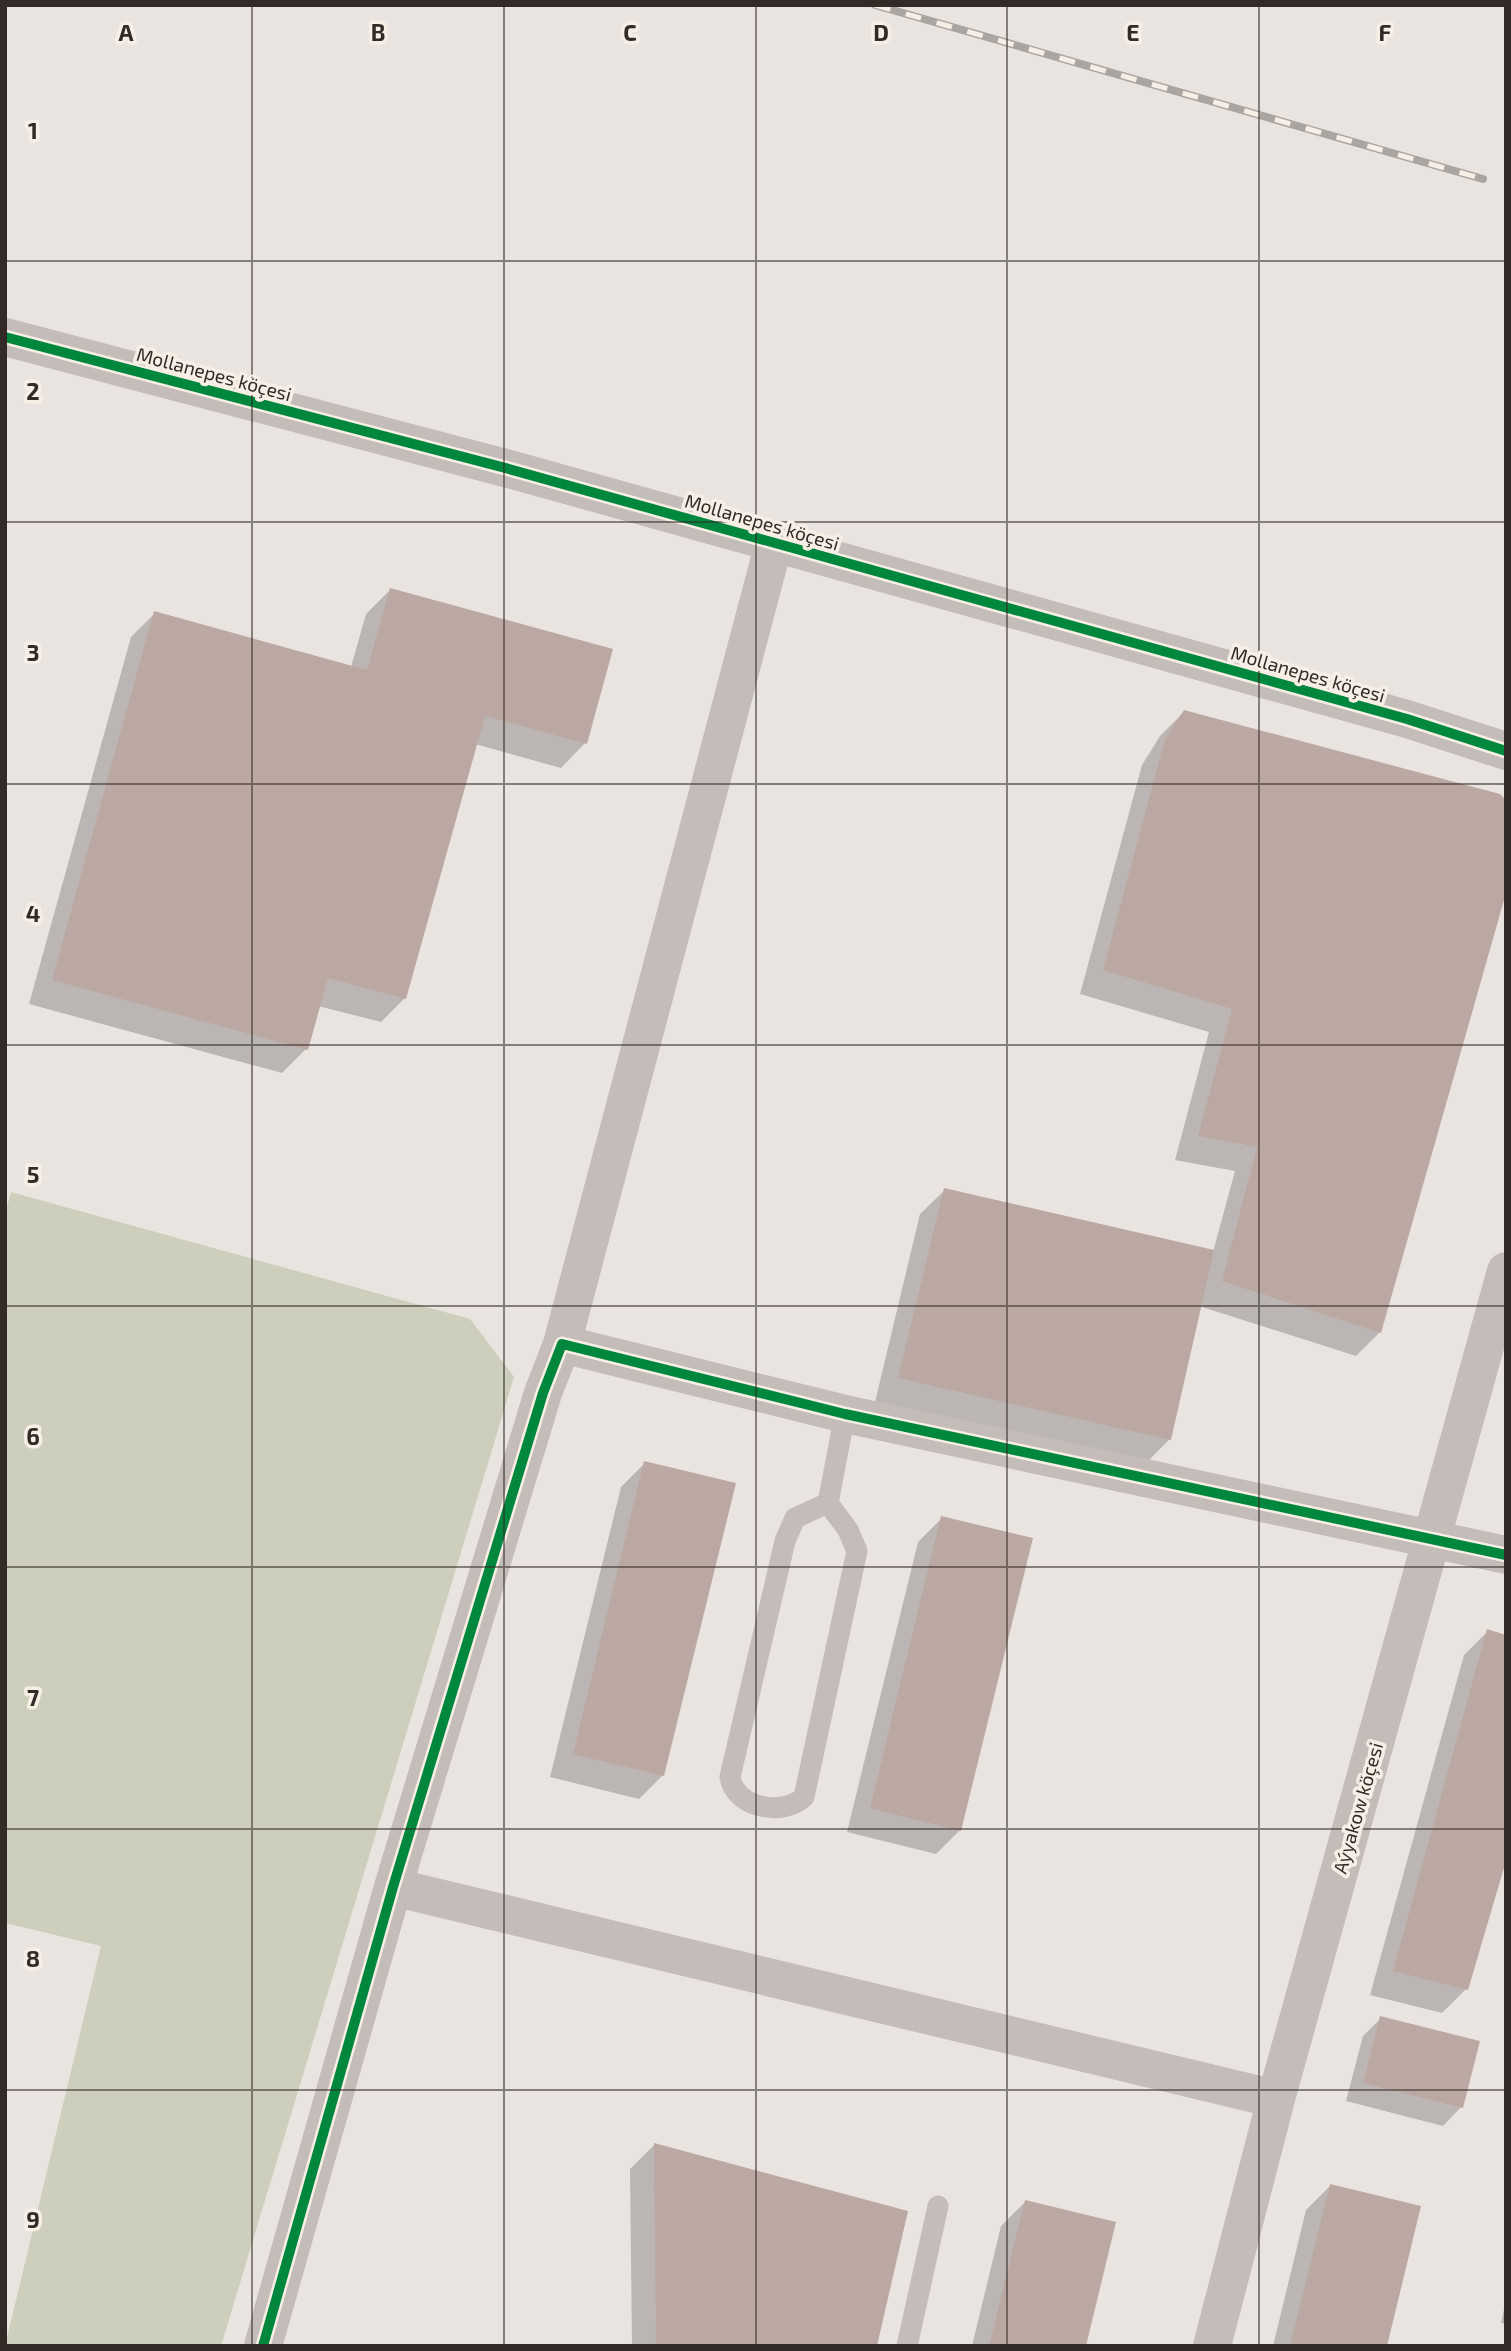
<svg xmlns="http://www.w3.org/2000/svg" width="1511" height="2351" font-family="'Exo 2',sans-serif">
<rect width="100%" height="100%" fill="#eae4e0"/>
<path fill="#cdcebb" d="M11,1192L470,1319L514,1377L221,2346H5L101,1946L5,1923V1213Z"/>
<path fill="#0003" d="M390,590L585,743L561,768L475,744L405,998L381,1022L318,1006L306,1049L282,1073L29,1004L131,637L155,613L351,667L366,614Z
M1184,712L1380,1332L1356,1356L1199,1306L1170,1439L1146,1463L875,1402L920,1214L945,1190L1213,1252L1235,1171L1175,1160L1209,1032L1080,994L1142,765L1160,736Z
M645,1463L663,1775L639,1799L550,1777L621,1487Z
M942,1518L960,1830L936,1854L847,1832L918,1542Z
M1488,1631L1466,1989L1442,2013L1370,1995L1464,1655Z
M1381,2018L1461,2107L1443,2126L1346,2101L1363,2036Z
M654,2145L875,2346H632L630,2169Z
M1330,2186L1385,2346H1273L1306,2210Z
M1025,2202L1084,2346H972L1001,2226Z
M1506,2300V2324L1501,2323Z"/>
<path fill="#bca8a3" d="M390,588L613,649L587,744L485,716L406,999L328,978L308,1050L52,980L154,611L367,670Z
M1184,710L1500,794L1506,800V893L1381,1333L1222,1281L1257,1147L1198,1136L1232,1009L1103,970L1165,739Z
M944,1188L1214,1250L1171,1440L898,1378Z
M644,1461L736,1483L664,1776L573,1754Z
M941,1516L1033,1538L961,1831L870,1808Z
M1487,1629L1506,1635V1861L1468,1990L1393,1971Z
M1380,2016L1480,2041L1463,2108L1363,2083Z
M654,2143L908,2211L877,2346H656Z
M1330,2184L1421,2206L1387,2346H1290Z
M1025,2200L1116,2222L1086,2346H989Z"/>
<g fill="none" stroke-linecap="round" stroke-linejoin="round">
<path stroke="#c3bcb9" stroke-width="21" d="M828,1503L795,1518L785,1541L730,1777C735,1808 783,1817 804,1797L857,1551L848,1530L828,1503L845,1414
M907,2346L938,2206"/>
<path stroke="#c3bcb9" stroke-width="38" d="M5,337L509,469L1407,719L1506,751
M562,1344L774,543
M393,1887L1276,2099
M263,2346L393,1887L543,1393L562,1344L845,1414L1506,1555
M1212,2346L1276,2099L1506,1271"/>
<defs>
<path id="rail" d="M875,5L1483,179"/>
</defs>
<use href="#rail" stroke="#aba5a2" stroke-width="8"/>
<use href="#rail" stroke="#f7eee6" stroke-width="5" stroke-dasharray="16" stroke-linecap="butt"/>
<defs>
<path id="cycleway" d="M5,337L509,469L1407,719L1506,751
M263,2346L393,1887L543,1393L562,1344L845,1414L1506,1555"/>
</defs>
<use href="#cycleway" stroke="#f7eee6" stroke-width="15"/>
<use href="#cycleway" stroke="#00873e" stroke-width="10"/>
</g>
<path fill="none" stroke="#332a27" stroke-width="2" stroke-opacity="0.55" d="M252,5V2346M504,5V2346M756,5V2346M1007,5V2346M1259,5V2346M5,261H1506M5,522H1506M5,784H1506M5,1045H1506M5,1306H1506M5,1567H1506M5,1829H1506M5,2090H1506"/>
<g text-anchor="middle" stroke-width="7" stroke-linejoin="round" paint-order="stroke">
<g font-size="19" fill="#332a27" stroke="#f7eee6">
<text transform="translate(214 374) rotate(15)" y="7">Mollanepes köçesi</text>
<text transform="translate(762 522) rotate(16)" y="7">Mollanepes köçesi</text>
<text transform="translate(1308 674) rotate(16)" y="7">Mollanepes köçesi</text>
<text transform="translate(1358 1808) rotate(-74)" y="7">Aýyakow köçesi</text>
</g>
</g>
<g font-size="23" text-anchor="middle" font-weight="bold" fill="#332a27" stroke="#f7eee6" stroke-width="7" stroke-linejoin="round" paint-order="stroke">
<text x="126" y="41">A</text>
<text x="378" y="41">B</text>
<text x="630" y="41">C</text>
<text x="881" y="41">D</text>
<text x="1133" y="41">E</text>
<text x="1385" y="41">F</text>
<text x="33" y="139">1</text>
<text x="33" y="400">2</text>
<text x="33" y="661">3</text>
<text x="33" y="922">4</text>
<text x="33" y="1183">5</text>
<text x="33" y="1445">6</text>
<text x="33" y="1706">7</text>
<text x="33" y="1967">8</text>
<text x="33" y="2228">9</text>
</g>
<rect width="1511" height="2351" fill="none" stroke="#332a27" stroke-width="14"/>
</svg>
